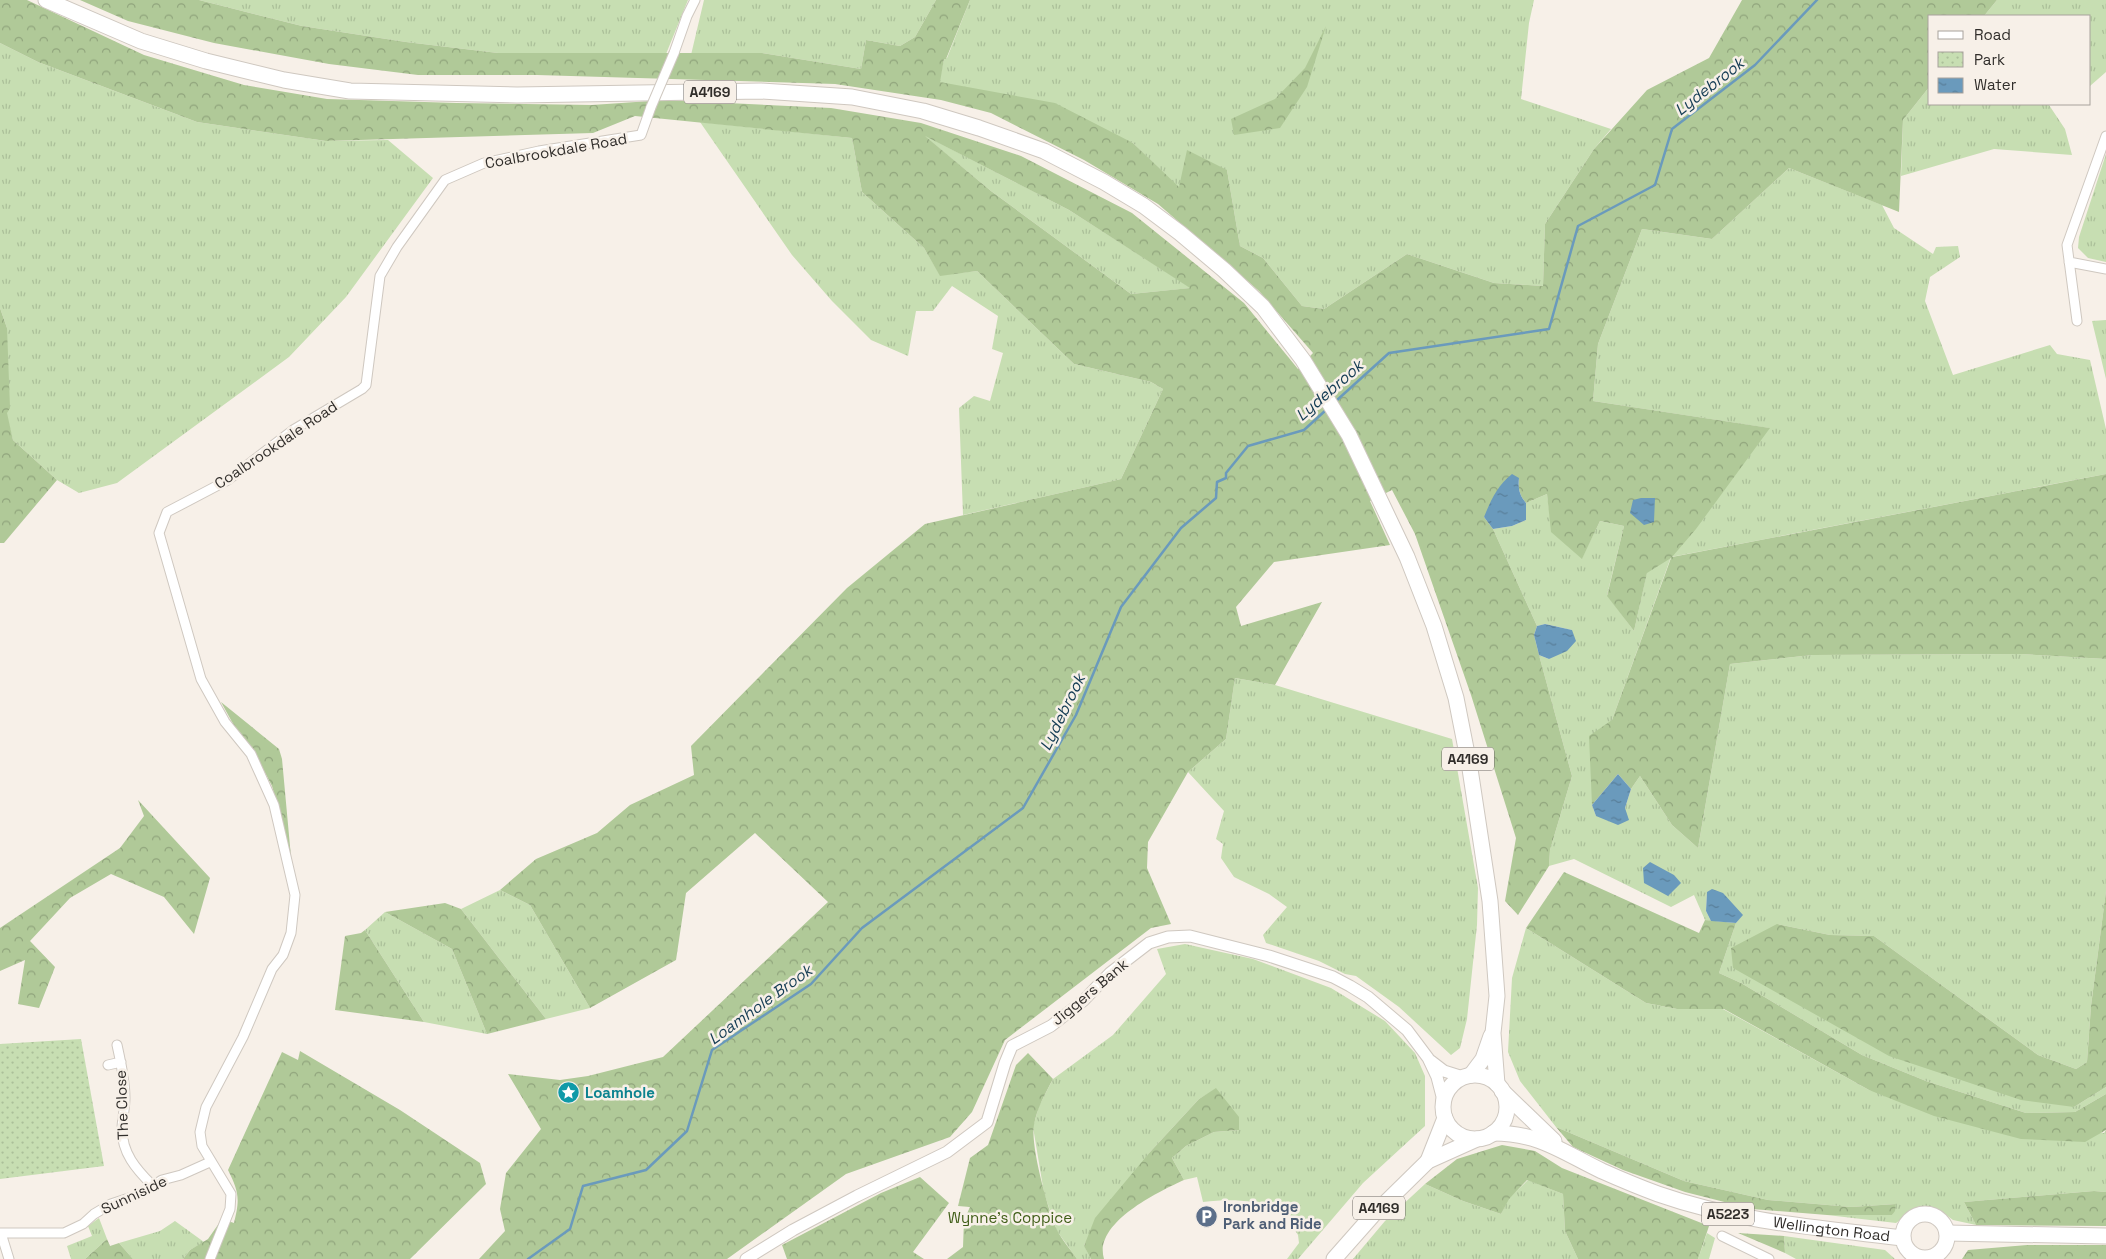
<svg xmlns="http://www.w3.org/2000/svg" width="2106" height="1259" font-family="'Space Grotesk',sans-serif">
<defs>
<pattern id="grass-tufts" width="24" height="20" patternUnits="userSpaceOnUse" patternTransform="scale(1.25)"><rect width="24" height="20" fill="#c7deb2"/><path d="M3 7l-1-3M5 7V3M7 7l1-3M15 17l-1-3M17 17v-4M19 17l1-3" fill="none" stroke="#abbf99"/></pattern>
<pattern id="forest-crowns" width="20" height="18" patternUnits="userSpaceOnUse" patternTransform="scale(1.25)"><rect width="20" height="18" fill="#b0c998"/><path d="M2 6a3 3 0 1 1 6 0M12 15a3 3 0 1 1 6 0" fill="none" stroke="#90a47c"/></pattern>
<pattern id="park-dots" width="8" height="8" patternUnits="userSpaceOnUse" patternTransform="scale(1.25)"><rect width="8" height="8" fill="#c7deb2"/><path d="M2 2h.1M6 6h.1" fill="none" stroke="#abbf99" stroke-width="1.8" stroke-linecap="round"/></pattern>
<pattern id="water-ripples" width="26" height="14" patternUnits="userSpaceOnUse" patternTransform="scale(1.25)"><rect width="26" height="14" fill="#6a9abc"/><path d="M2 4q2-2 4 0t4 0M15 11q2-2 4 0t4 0" fill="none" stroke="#587e99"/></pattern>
</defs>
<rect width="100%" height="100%" fill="#f7f0e8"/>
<path fill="url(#grass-tufts)" d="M199,0H688L666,54L498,53L406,42L302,26Z
M704,0H936L915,37L900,46L866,40L861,69L762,53L691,55Z
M970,0H1534L1529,23L1521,99L1611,129L1594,149L1545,224L1543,286L1494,283L1407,254L1324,309L1302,306L1263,258L1240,246L1227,170L1179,188L1133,143L939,82L944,59L947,58Z
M1997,0H2106V72L2090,86V16H1984Z
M0,43L38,62L197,122L326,141L388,140L433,178L346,297L289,357L117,483L79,493L57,480L13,440L6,413L7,328L0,308Z
M1930,86V104H2051L2049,105L2065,129L2072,155L1994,149L1901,176L1903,120Z
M700,122L852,138L862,192L924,248L940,275L977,271L1074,364L1151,382L1163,389L1121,479L963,515L959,408L974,396L990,401L1003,353L992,349L998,316L952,286L933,311H916L908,356L871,340L832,301L792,255Z
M922,134L1069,210L1191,288L1131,294L991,191Z
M2106,154V262L2088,258L2078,248L2079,237Z
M1789,168L1882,205L1894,228L1933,254L1936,247L1958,246L1960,257L1930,277L1925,301L1953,375L2050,345L2057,354L2090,360L2106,429V474L1671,557L1612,720L1592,805L1596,816L1625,808L1631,789L1640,776L1672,825L1698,848L1730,664L1812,655L2021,654L2106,659V891L2091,1006L2087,1062L2076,1069L2038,1055L1874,936L1830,935L1777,924L2074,1107L2106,1087V1094L2075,1112L2026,1113L1926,1081L1862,1055L1741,983L1719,973L1736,923L1742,915L1707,892L1706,911L1711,921L1705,920L1694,895L1671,907L1574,859L1549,866L1550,850L1572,776L1539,655L1549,659L1572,630L1545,624L1537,626L1493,529L1512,526L1526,520V503L1547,494L1552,532L1582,558L1600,521L1624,526L1607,595L1634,631L1647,572L1671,557L1769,428L1593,401L1598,344L1642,229L1712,239Z
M2106,320V379L2092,321Z
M1235,678L1275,685L1452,739L1478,888L1477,925L1467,1019L1460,1048L1451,1055L1399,1007L1356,976L1345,974L1319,961L1266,943L1263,935L1287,907L1269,894L1234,877L1221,858L1223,844L1216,839L1224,811L1188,772L1226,739Z
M500,890L530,905L590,1008L546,1019L461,909Z
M385,912L452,949L487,1034L424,1022L365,930Z
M1526,928L1646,1003L1677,1009H1723L1869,1090L2104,1133L2106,1130V1192L2094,1191L1964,1202L1976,1225L1953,1220L1938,1209L1920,1206L1896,1223L1827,1215H1892L1896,1204L1851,1207L1768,1200L1684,1181L1556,1127L1520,1081L1508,1052L1512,978Z
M1185,944L1253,959L1331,988L1385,1021L1415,1053L1425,1076V1126L1363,1183L1298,1259H1287L1299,1243L1298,1235L1293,1227L1297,1222C1266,1200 1240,1198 1203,1202L1197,1177L1184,1180L1172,1158L1186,1146L1214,1132L1239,1130L1216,1089L1199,1099L1150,1152L1084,1245L1091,1259H1077L1057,1231L1044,1193L1033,1127L1039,1106L1053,1079L1113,1035L1166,974L1157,949Z
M1528,1180L1563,1194L1565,1231L1578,1259H1353L1385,1221L1425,1184L1463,1201L1501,1214L1508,1199Z
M99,1218L107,1239L85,1259H71L67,1246L92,1236L88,1226Z
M175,1221L204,1242L190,1250L183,1259H133L119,1243L160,1231Z
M1707,1233L1715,1238L1709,1259H1698Z
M1784,1236L1885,1250L1895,1259H1796L1785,1253Z"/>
<path fill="url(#forest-crowns)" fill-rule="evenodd" d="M0,0H27L144,55L244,85L327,99L457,103L592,105L665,100L831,108L921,123L1021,156L1132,213L1244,303L1298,369L1313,353L1259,291L1158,204L1084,160L991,113L941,100L835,84L537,75H418L329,64L214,43L128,21L80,0H199L302,26L406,42L498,53H762L861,69L866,40L900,46L915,37L936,0H970L946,59H944L940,82L1055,103L1133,143L1179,187L1187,150L1227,170L1240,246L1263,258L1302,306L1324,309L1407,254L1494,283L1543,286L1545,224L1594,149L1647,90L1709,58L1742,0H1997L1984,16H1930V86L1903,120L1899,212L1789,168L1712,239L1642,229L1598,344L1593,401L1770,428L1696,529L1672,557L2106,474V659L2021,654L1812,655L1730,664L1698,848L1672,825L1640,776L1631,789L1618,774L1592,805L1589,736L1612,720L1671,558L1647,573L1634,631L1607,596L1624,526L1600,521L1582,559L1551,532L1547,494L1526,503C1519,495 1518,488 1519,478L1484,517L1493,529L1537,626L1534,635L1539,655L1572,776L1550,850L1549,866L1518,915L1505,901L1516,838L1471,695L1415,534L1392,490L1370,501L1390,545L1274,562L1236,607L1241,626L1322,602L1275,685L1235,678L1226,739L1188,772L1148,842L1147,868L1171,924L1151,928L1005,1040L972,1112L950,1137L846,1174L727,1259H479L505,1231L500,1209L506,1173L541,1129L508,1074L560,1080L588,1076L663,1057L828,902L755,833L686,893L676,960L590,1008L530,905L500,890L536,859L597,833L630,805L694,775L691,746L847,588L925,524L1121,479L1163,389L1151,382L1074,364L977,271L940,276L924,248L862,192L852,138L635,116L593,133L326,141L197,122L38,62L0,43ZM925,136L1069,210L1190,288L1131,294L991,191Z
M1326,26L1307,87L1280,128L1234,135L1231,119L1275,99L1305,68Z
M0,308L7,328L10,408L7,413L13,440L57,480L4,543H0Z
M221,702L279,749L282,759L291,857L272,786L252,748L237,731Z
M138,800L210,878L194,934L164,897L111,874L70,898L30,941L55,967L39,1008L18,1004L25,960L0,971V928L120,848L144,816Z
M1564,872L1699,933L1705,920L1736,923L1719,973L1741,983L1862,1055L1926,1081L2026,1113L2075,1112L2106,1094V1130L2085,1142L2021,1139L1934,1116L1869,1090L1724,1009H1677L1646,1003L1526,928Z
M2106,891V1087L2074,1107L2021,1100L1889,1056L1733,968L1731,948L1777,924L1830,935L1874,936L2038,1055L2076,1069L2087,1062L2091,1006Z
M445,903L461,909L546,1019L487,1034L452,949L385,912Z
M365,930L424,1022L335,1010L345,936L361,933Z
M300,1051L400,1110L480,1163L486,1184L410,1259H183L190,1250L208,1239L222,1219L234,1223C240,1199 239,1192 228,1170L282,1052L298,1060Z
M1028,1053L1053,1079C1045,1094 1037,1108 1034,1125C1030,1145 1048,1211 1057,1230C1062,1240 1071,1250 1077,1259H947L963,1247L964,1220L970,1207L958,1206L970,1158L988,1145L1016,1065Z
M1216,1088L1239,1117V1130L1214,1132L1186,1146L1172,1158L1184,1180C1158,1192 1093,1223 1104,1259H1091L1084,1246L1095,1218L1150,1152L1199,1099Z
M1556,1127L1684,1181L1768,1200L1851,1207L1896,1204L1895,1211L1892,1215H1827L1752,1209L1685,1192L1623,1170L1573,1147Z
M1502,1145L1535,1151L1562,1168L1709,1226L1698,1259H1578L1565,1231L1563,1194L1527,1180L1509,1199L1501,1214L1463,1201L1425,1184L1457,1159Z
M920,1177L949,1203L913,1252L924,1259H787L782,1245L881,1193Z
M2094,1191L2106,1192V1226L1976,1225L1964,1202Z
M1738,1233L1784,1236L1785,1253Z
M107,1239L110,1246L119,1243L133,1259H85Z
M2027,1245H2106V1259H1962L1968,1250Z"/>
<path fill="url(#park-dots)" d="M81,1039L104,1166L0,1179V1044Z"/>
<path fill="url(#water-ripples)" d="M1512,474L1519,478C1518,488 1519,495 1526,503V520L1512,526L1493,529L1484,517C1491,500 1497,486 1512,474Z
M1641,498H1655L1654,522L1644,525L1630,513L1633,500Z
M1545,624L1572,630L1576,641L1567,651L1549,659L1539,655L1534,635L1537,626Z
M1618,774L1631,789L1625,808L1629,820L1618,825L1596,816L1592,805Z
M1650,862L1674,875L1681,883L1668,896L1644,883L1643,868Z
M1712,889L1723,893L1743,915L1736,923L1711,921L1706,911L1707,892Z"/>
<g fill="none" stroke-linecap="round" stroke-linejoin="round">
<path stroke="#6a9abc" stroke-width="2.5" d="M1336,401L1389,353L1549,329L1578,226L1655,185L1672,129L1755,65L1817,0
M528,1259L570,1229L583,1186L646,1170L687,1131L712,1050L811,984L862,928L1023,808L1076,715L1121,607L1181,528L1216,498L1217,482L1226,478V473L1248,446L1304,430L1326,410"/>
<defs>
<path id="minor" d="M674,53L687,16L695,0
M2069,262L2106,269
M2077,321L2067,245L2106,136
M117,1045C121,1063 125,1080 125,1098C125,1109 122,1119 122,1129C122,1153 136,1169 152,1185
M108,1065L121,1062
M0,1233H64L83,1224L94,1214L111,1204L138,1195L162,1180L181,1175L210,1162
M1,1233L9,1259
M1722,1236L1769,1259
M1927,1258V1259
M210,1259L230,1209L231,1194L202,1146L200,1132L206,1107L243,1037L272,969L283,955L291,933L295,895L274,805L251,754L225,722L201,679L159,533L167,512L228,480L293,430L362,389L366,385L380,276L397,247L445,180L484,163L539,151L641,135L651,107"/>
<path id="tertiary" d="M1431,1061L1444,1071L1463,1077
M746,1259L793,1230L857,1196L947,1152L987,1122L1005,1063L1012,1046L1051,1026L1083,1001L1110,973L1149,943L1168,937L1190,936L1269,956L1333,977L1350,986L1368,997L1407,1030L1428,1058L1437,1077L1443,1100"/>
<g id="primary">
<path d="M46,0L141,41L206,61L284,80L350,91L517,95L761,91L852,97L923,111L979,128L1044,151L1104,182L1144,206L1180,233L1224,270L1263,307L1303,360L1349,435L1407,557L1434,626L1456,698L1470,769L1490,901L1497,996L1493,1033L1497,1084"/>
<path d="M1471,1075L1483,1059L1491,1036"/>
<circle cx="1475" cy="1107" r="32"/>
<path d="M1502,1091L1554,1141"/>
<path id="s1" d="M1493,1133C1540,1133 1562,1152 1602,1171C1620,1179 1639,1187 1658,1194C1738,1222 1820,1228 1903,1238"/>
<path d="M1428,1161L1445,1118"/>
<circle cx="1925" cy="1236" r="22"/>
<path d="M1947,1233L2106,1236"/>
<path d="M1334,1259L1372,1216L1428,1161L1477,1139"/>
</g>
</defs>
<use href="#minor" stroke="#cfc8c0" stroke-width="11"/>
<use href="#tertiary" stroke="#cfc8c0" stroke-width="13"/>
<use href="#primary" stroke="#cfc8c0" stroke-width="17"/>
<use href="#minor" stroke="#fff" stroke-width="9"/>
<use href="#tertiary" stroke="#fff" stroke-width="11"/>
<use href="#primary" stroke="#fff" stroke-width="15"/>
<defs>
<path id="minor-bridge" d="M651,107L674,53"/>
</defs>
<use href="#minor-bridge" stroke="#cfc8c0" stroke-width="11" stroke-linecap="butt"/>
<use href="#minor-bridge" stroke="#fff" stroke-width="9"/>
</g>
<defs>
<symbol id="sight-disc" viewBox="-11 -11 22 22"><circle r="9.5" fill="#0f9aa8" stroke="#f7f0e8"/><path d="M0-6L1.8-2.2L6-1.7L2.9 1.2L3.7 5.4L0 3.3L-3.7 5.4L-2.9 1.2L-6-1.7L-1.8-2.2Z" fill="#fff"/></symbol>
<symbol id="parking-disc" viewBox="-11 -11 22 22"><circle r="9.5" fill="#5c6f8a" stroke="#f7f0e8"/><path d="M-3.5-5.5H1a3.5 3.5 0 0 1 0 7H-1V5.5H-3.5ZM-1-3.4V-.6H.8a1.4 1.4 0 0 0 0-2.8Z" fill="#fff"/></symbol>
</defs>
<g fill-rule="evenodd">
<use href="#sight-disc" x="556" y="1080" width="25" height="25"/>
<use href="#parking-disc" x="1194" y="1204" width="25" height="25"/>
</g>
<g text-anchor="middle" stroke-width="5" stroke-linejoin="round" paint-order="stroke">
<g fill="#f7f0e8" stroke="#6c6864" stroke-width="1">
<rect x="684" y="80.5" width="52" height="23" rx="4"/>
<rect x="1442" y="747.5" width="52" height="23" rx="4"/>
<rect x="1353" y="1196.5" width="52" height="23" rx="4"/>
<rect x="1702" y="1202.5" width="52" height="23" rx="4"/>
</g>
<g font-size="14" font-weight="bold" fill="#312e2b">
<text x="710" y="97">A4169</text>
<text x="1468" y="764">A4169</text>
<text x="1379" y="1213">A4169</text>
<text x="1728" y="1219">A5223</text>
</g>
<g font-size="15" fill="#312e2b" stroke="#f7f0e8">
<text transform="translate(556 151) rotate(-10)" y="5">Coalbrookdale Road</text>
<text transform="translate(276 445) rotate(-34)" y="5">Coalbrookdale Road</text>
<text transform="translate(1090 992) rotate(-40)" y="5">Jiggers Bank</text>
<text transform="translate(122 1105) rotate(-92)" y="5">The Close</text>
<text transform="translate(134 1195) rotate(-25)" y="5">Sunniside</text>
<text dy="5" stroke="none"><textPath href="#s1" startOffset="355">Wellington Road</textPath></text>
</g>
<g font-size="15" font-weight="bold" fill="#0d838f" stroke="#f7f0e8" text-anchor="start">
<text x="585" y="1098">Loamhole</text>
</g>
<g font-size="15" font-weight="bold" fill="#4e5e75" stroke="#f7f0e8" text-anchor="start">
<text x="1223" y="1212">Ironbridge<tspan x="1223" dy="17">Park and Ride</tspan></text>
</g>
<g font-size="15" fill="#405e18" stroke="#f7f0e8">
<text x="1010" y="1223">Wynne's Coppice</text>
</g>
<g font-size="16" font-style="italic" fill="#133b53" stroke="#f7f0e8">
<text transform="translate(1709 86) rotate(-38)" y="6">Lydebrook</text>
<text transform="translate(1329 390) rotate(-41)" y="6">Lydebrook</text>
<text transform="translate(1062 712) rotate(-64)" y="6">Lydebrook</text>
<text transform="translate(760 1004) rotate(-36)" y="6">Loamhole Brook</text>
</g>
</g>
<rect x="1928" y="15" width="162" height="90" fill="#f7f0e8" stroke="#a8a29c"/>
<rect x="1938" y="31" width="25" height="8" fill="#ffffff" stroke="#a8a29c"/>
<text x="1974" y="40" font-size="15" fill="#312e2b">Road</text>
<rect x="1938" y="52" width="25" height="15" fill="url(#park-dots)" stroke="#a8a29c"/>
<text x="1974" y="65" font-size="15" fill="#312e2b">Park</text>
<rect x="1938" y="78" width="25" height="15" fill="url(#water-ripples)" stroke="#a8a29c"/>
<text x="1974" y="90" font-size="15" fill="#312e2b">Water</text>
</svg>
